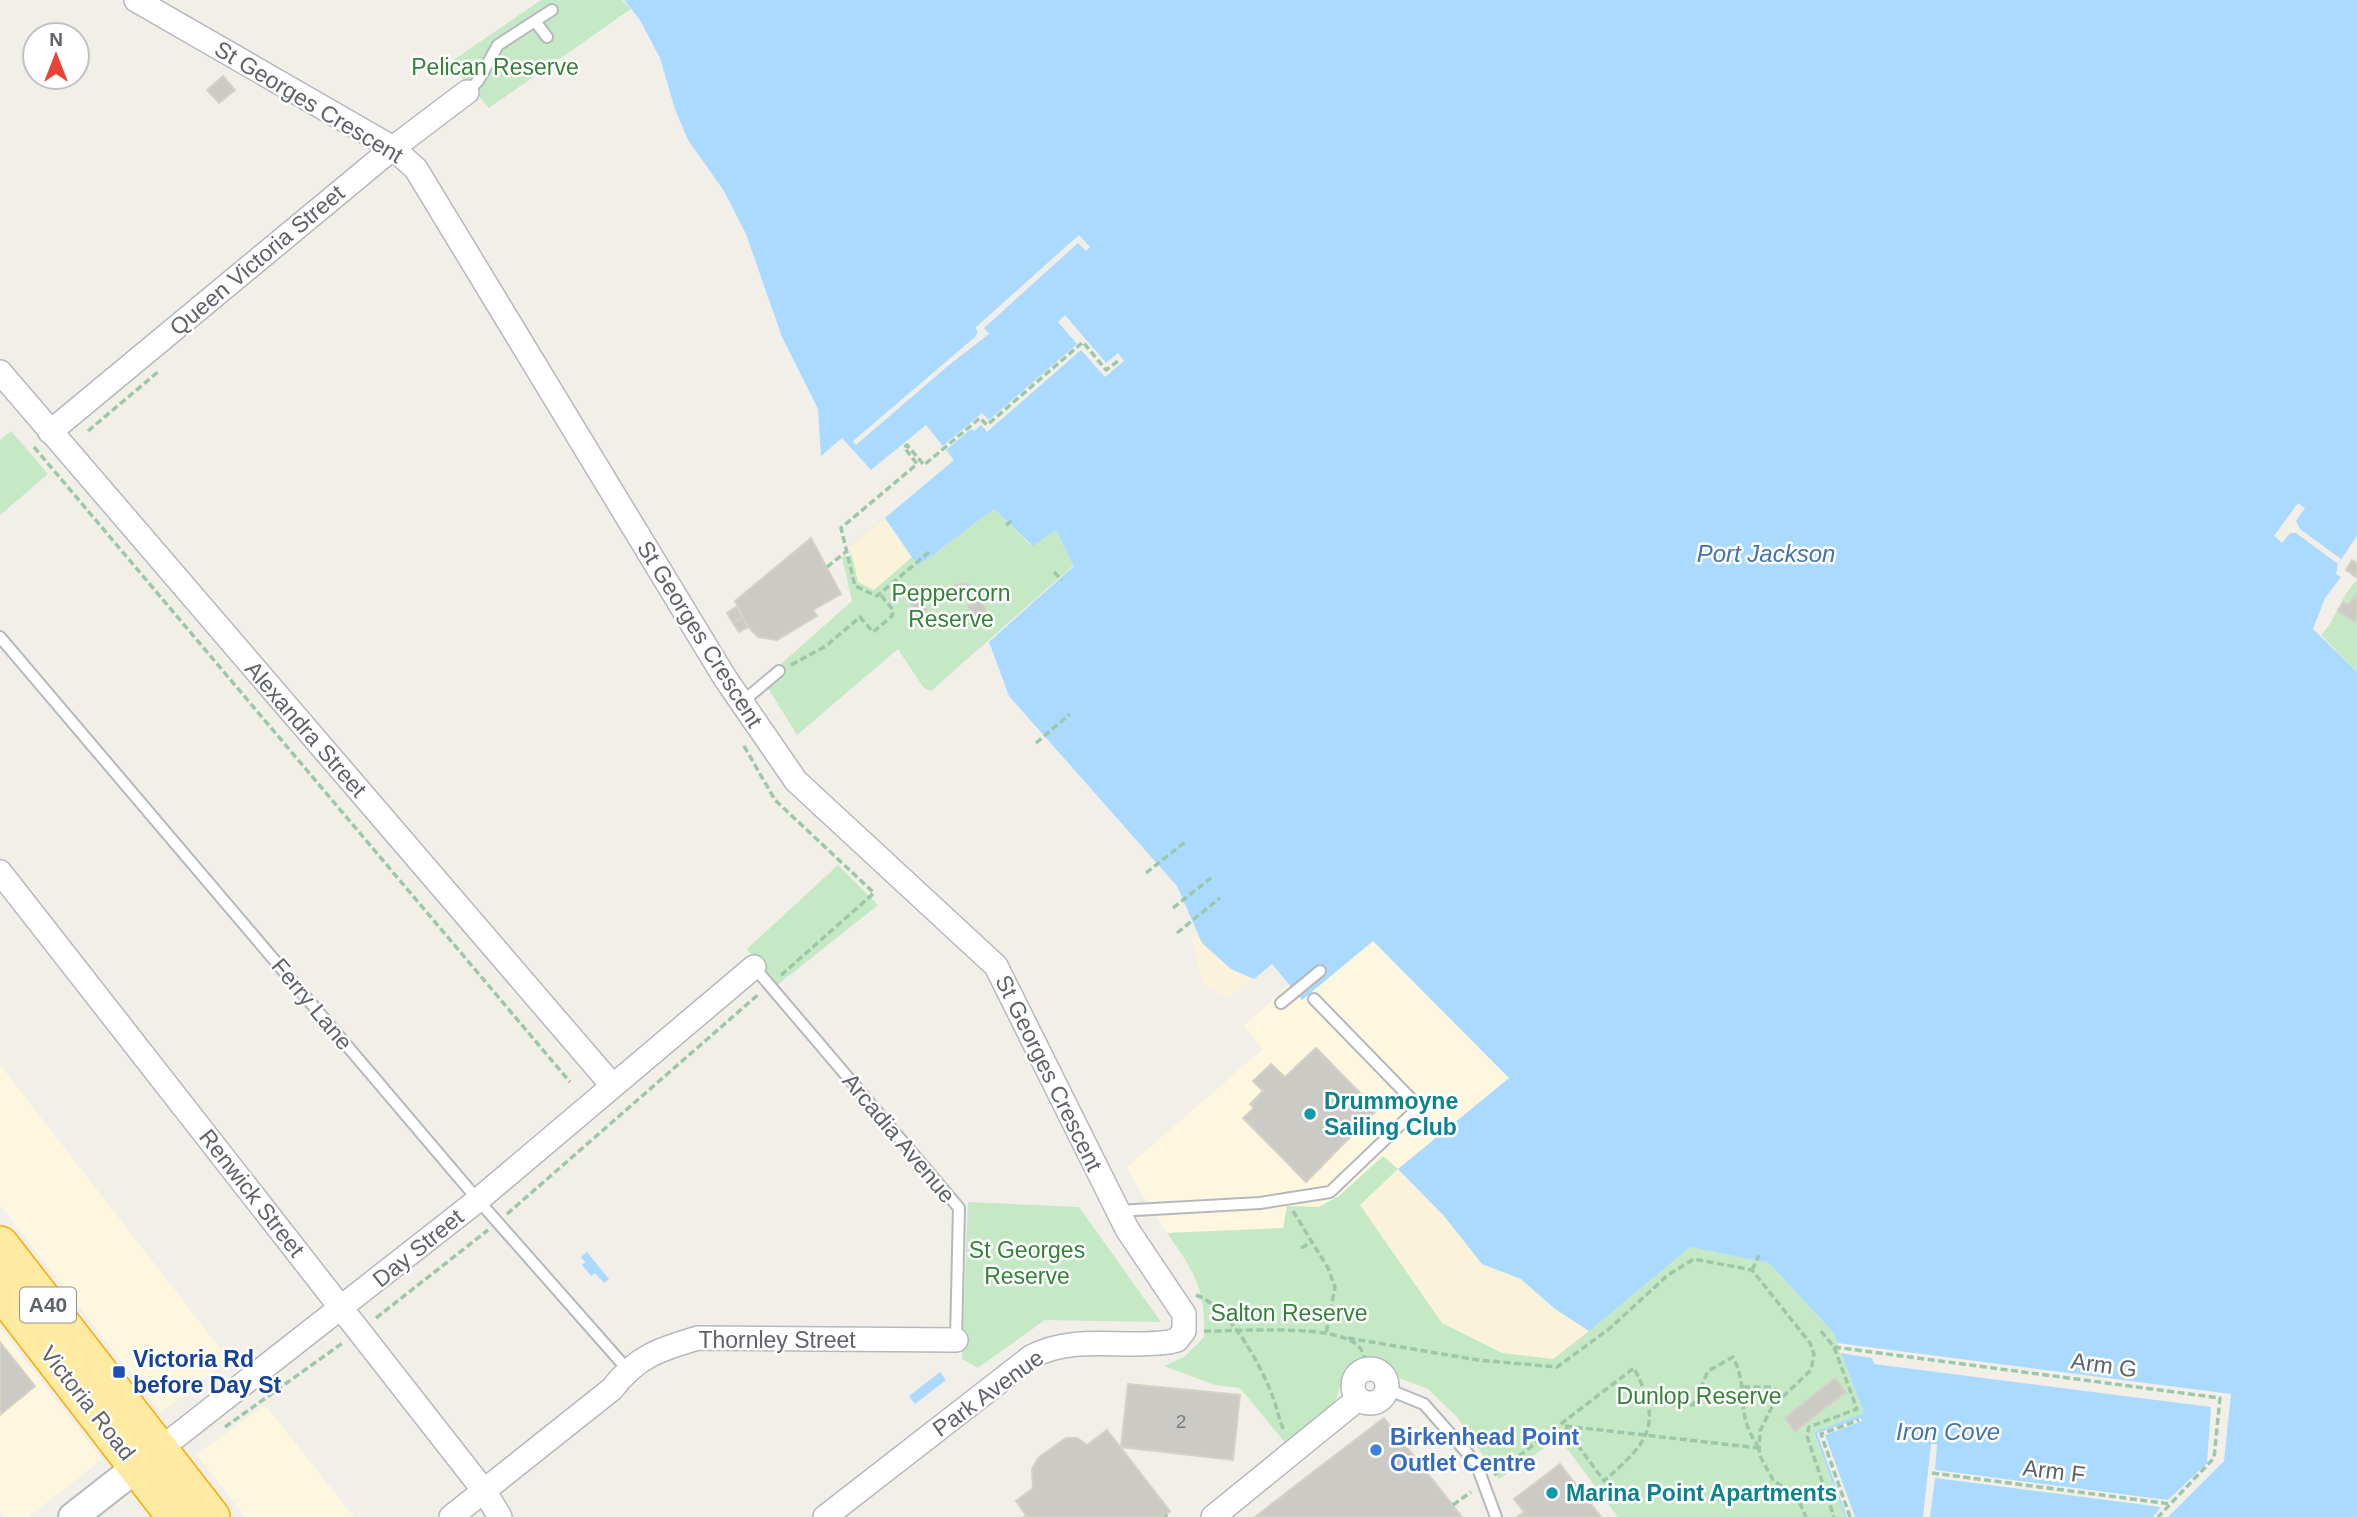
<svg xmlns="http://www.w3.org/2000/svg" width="2357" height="1517" font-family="Arial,sans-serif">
<rect width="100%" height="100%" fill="#f1efe8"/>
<path fill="#fef7e0" d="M1373,941L1509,1078L1398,1169L1383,1156L1339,1196L1319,1207L1288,1206L1284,1228L1167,1233L1126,1168L1263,1049L1244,1026L1288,986L1302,999Z
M0,1065L229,1360L161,1412L0,1205Z
M0,1328L102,1459L28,1517H4L0,1513Z
M265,1405L354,1517H245L197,1455Z"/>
<path fill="#c5e8c5" d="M541,0H622L631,9L489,108L449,63Z
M11,431L48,474L0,515V440Z
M994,509L1032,546L1056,530L1074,565L931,691L923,687L898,649L797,735L763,680L852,601L842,557L852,555L850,547L885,518L918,566Z
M2357,580V672L2321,635C2334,624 2341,595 2357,580Z
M838,865L878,905L776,986L747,949Z
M1383,1156L1398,1169L1360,1206L1553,1359L1690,1247L1769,1263L1833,1332L1864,1413L1814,1432L1845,1517H1618L1559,1438L1499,1479L1457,1417L1428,1389L1402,1379L1372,1360C1330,1370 1347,1393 1327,1413C1315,1424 1300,1434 1287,1445L1240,1388L1215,1385L1164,1366L1184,1357L1204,1337C1206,1290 1194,1271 1167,1233L1283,1228L1287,1206L1319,1207L1339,1196Z
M968,1202L1079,1207L1161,1322L1045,1320L978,1368L962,1359Z"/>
<path fill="#fbf3d9" d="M885,518L912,557L874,590L858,582L850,547Z
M1190,932L1254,977L1228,998L1203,984Z
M1398,1169L1444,1216L1482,1264L1521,1279L1555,1309L1589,1331L1553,1359L1502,1353L1442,1323L1360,1205Z"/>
<path fill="#aadaff" d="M624,0H2357V536L2338,564L2336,574L2341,577L2325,598L2313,629L2357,672V1517H1845L1814,1432L1864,1413L1833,1332L1769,1263L1690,1247L1589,1331L1555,1309L1521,1279L1482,1264L1444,1216L1398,1169L1509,1078L1373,941L1302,1000L1272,964L1254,979L1231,969L1202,943L1177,886L1009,696L989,642L1074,566L1056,530L1033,546L994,509L918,566L885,518L954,460L926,425L871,470L842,438L821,456L818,409L782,337L746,234L724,191L688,140L675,109L660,58L640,20Z
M587,1252L609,1279L604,1283L595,1273L591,1276L582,1265L585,1262L581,1257Z
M940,1372L946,1380L915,1404L909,1396Z"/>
<path fill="#f1efe8" d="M1079,235L1090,247L1086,251L1078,243L984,328L989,334L949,365L856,445L853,441L975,337L978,331L975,328Z
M1065,315L1106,363L1118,353L1124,361L1105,377L1081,350L987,432L981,425L974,431L971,429L946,450L943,446L982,413L989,420L1077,344L1058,322Z
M2298,503L2305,508L2296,521L2300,529L2341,559L2338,564L2296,533H2290L2282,543L2274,536Z
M1837,1343L2231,1394L2224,1461L2168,1517H2153L2161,1507L1935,1478L1930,1517H1923L1931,1444H1937L1935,1470L2168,1500L2207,1463L2211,1407L1874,1364L1872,1358L1840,1353Z
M1861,1418L1862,1421L1825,1435L1855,1517H1847L1817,1433Z"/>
<path fill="#cccac5" stroke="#d6d1c6" stroke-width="2" d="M223,76L235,90L219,103L207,90Z
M811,538L841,594L813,610L817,616L777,640L758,637L748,627L735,601Z
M2352,560L2357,563L2356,577L2346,570Z
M968,583L970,598L956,600L954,585Z
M2357,593V619L2354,622L2338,610L2344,602L2348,605Z
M924,600L928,615L915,619L911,604Z
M981,600L987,615L973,619L968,605Z
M736,607L742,617L733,623L727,613Z
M742,617L748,627L739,632L733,623Z
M1316,1048L1377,1110L1306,1182L1243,1118L1254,1108L1250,1104L1263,1091L1253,1081L1271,1064L1285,1077Z
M0,1342L35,1386L0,1415Z
M1835,1378L1846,1392L1795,1431L1785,1418Z
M1128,1384L1240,1395L1233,1460L1121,1447Z
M1384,1418L1462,1517H1255L1313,1472Z
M1107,1430L1170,1511L1163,1517H1024L1026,1515L1016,1501L1033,1488L1032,1469L1038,1458L1066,1438H1077L1087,1445Z
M1560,1464L1601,1517H1517L1524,1512L1514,1499Z"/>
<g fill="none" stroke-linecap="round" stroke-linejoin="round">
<defs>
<path id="service" d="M535,21L547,37
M467,92L478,81L498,45L552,10
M0,637L478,1200L627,1369
M741,703L779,671
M754,967L959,1208L956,1340
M1281,1003L1320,971
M1117,1211L1260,1203L1330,1192L1419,1107L1314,999
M1387,1389L1424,1404L1476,1463L1496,1517"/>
<path id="minor" d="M136,0L393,148L416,169L725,678L796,781L996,966L1127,1229L1184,1314V1331L1177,1340L1169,1342C1122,1349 1074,1334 1031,1357L825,1517
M0,372L612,1085
M50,432L393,148L467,92
M0,872L485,1492L500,1517
M1353 1386a17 17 0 1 1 34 0a17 17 0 1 1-34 0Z
M150,1457L478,1200L754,967
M451,1517L612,1389C636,1357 660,1349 698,1338L956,1340
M1213,1517L1358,1399"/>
<path id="tertiary" d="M73,1517L137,1467"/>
<path id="trunk" d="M0,1245L211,1517
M0,1289L176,1517"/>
</defs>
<use href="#service" stroke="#b5b8bc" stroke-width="14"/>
<use href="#minor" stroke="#b5b8bc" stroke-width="26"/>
<use href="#tertiary" stroke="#b5b8bc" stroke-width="32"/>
<use href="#trunk" stroke="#f9ab00" stroke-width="40"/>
<path stroke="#9cc7a9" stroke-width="3.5" stroke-dasharray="7 3.5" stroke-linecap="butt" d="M88,431L159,371
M34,447L570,1082
M1006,525L1014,519
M929,552L877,596L855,586L841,528L917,464L904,447L907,445L924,465L980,418L987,425L1083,342L1106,370L1118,361
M827,567L847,551
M1054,572L1062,580
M791,665L826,646L860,617L873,632L892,616L893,610L880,594
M1036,743L1070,714
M744,746L775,800L874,893L779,977
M1146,873L1185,842
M1173,908L1211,878
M1177,933L1220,898
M1293,1211L1328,1268L1335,1287L1326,1334
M507,1214L760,993
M1301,1248L1312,1242
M1752,1270L1759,1255
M1196,1295C1231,1308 1262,1367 1274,1400C1278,1411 1279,1422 1285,1432
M376,1318L488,1230
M1204,1331C1236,1332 1341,1322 1360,1348C1364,1353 1365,1362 1366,1369
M1821,1331L1834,1347L1857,1409L1809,1427L1807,1436L1834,1517
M1348,1338L1478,1360L1557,1367L1609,1329L1668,1275L1694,1259L1752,1270L1810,1343L1814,1354L1811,1370L1772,1407L1760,1431L1759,1454L1773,1480L1797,1497L1806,1517
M1834,1347L2220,1398L2214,1458L2158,1517
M1743,1387H1772L1785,1396
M1648,1404L1693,1405L1708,1371L1733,1357C1750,1390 1734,1413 1758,1446
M1565,1426L1759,1448
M225,1427L344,1342
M1932,1473L2171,1504
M1494,1475L1634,1368C1664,1426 1648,1442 1604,1481L1563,1425
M1453,1505L1471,1492
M1165,1515L1167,1517
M1850,1517L1821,1434L1859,1420"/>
<use href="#service" stroke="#fff" stroke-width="10"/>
<use href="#minor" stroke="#fff" stroke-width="23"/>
<use href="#tertiary" stroke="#fff" stroke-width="28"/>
<use href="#trunk" stroke="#feeaa1" stroke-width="37"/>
</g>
<g fill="#0f9aa8" stroke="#fff" stroke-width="2.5">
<circle cx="1310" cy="1114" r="7"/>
<circle cx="1552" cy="1493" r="7"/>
</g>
<rect fill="#1a4fb4" stroke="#fff" stroke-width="2.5" x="112" y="1365" width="14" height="14" rx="3.5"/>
<circle fill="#3f7fe0" stroke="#fff" stroke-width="2.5" cx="1376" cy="1450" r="7"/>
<g text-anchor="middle" stroke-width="5" stroke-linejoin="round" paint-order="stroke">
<g font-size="19" fill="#7a7d7f">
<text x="1181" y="1428">2</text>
</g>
<rect fill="#fff" stroke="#8f9295" stroke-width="2" x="20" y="1287.5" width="56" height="35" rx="5"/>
<g font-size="21" font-weight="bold" fill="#5f6368">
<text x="48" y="1312">A40</text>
</g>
<g font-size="23" fill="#348238" stroke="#fff">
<text x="495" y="75">Pelican Reserve</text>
<text x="951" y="601">Peppercorn<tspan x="951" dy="26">Reserve</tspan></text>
<text x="1027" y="1258">St Georges<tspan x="1027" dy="26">Reserve</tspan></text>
<text x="1289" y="1321">Salton Reserve</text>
<text x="1699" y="1404">Dunlop Reserve</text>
</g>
<g font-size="23" fill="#5f6368" stroke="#fff">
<text transform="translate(309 102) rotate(31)" y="8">St Georges Crescent</text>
<text transform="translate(257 260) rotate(-40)" y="8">Queen Victoria Street</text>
<text transform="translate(700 634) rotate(58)" y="8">St Georges Crescent</text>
<text transform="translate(306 729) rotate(49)" y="8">Alexandra Street</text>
<text transform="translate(312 1004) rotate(50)" y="8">Ferry Lane</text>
<text transform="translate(1049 1073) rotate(64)" y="8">St Georges Crescent</text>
<text transform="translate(899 1138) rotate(50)" y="8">Arcadia Avenue</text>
<text transform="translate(252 1193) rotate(52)" y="8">Renwick Street</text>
<text transform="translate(418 1248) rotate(-39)" y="8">Day Street</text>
<text x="777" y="1348">Thornley Street</text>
<text transform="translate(2104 1365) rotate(8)" y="8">Arm G</text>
<text transform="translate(988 1393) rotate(-36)" y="8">Park Avenue</text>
<text transform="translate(88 1403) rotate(52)" y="8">Victoria Road</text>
<text transform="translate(2054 1471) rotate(7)" y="8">Arm F</text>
</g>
<g font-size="23" font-weight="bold" fill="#0d838f" stroke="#fff" text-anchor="start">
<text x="1324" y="1109">Drummoyne<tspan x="1324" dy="26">Sailing Club</tspan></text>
<text x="1566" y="1501">Marina Point Apartments</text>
</g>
<g font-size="23" font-weight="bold" fill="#164399" stroke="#fff" text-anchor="start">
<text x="133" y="1367">Victoria Rd<tspan x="133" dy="26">before Day St</tspan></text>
</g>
<g font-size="23" font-weight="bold" fill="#366cbe" stroke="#fff" text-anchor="start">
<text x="1390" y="1445">Birkenhead Point<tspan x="1390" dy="26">Outlet Centre</tspan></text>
</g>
<g font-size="24" font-style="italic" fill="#4174aa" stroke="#fff">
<text x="1766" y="562">Port Jackson</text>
<text x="1948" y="1440">Iron Cove</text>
</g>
</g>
<g transform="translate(56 56)"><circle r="33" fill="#ffffff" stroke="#bfc1c3" stroke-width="2"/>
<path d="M0-5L12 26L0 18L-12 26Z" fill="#ea4335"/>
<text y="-10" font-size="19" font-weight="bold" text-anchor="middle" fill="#5f6368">N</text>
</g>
</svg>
